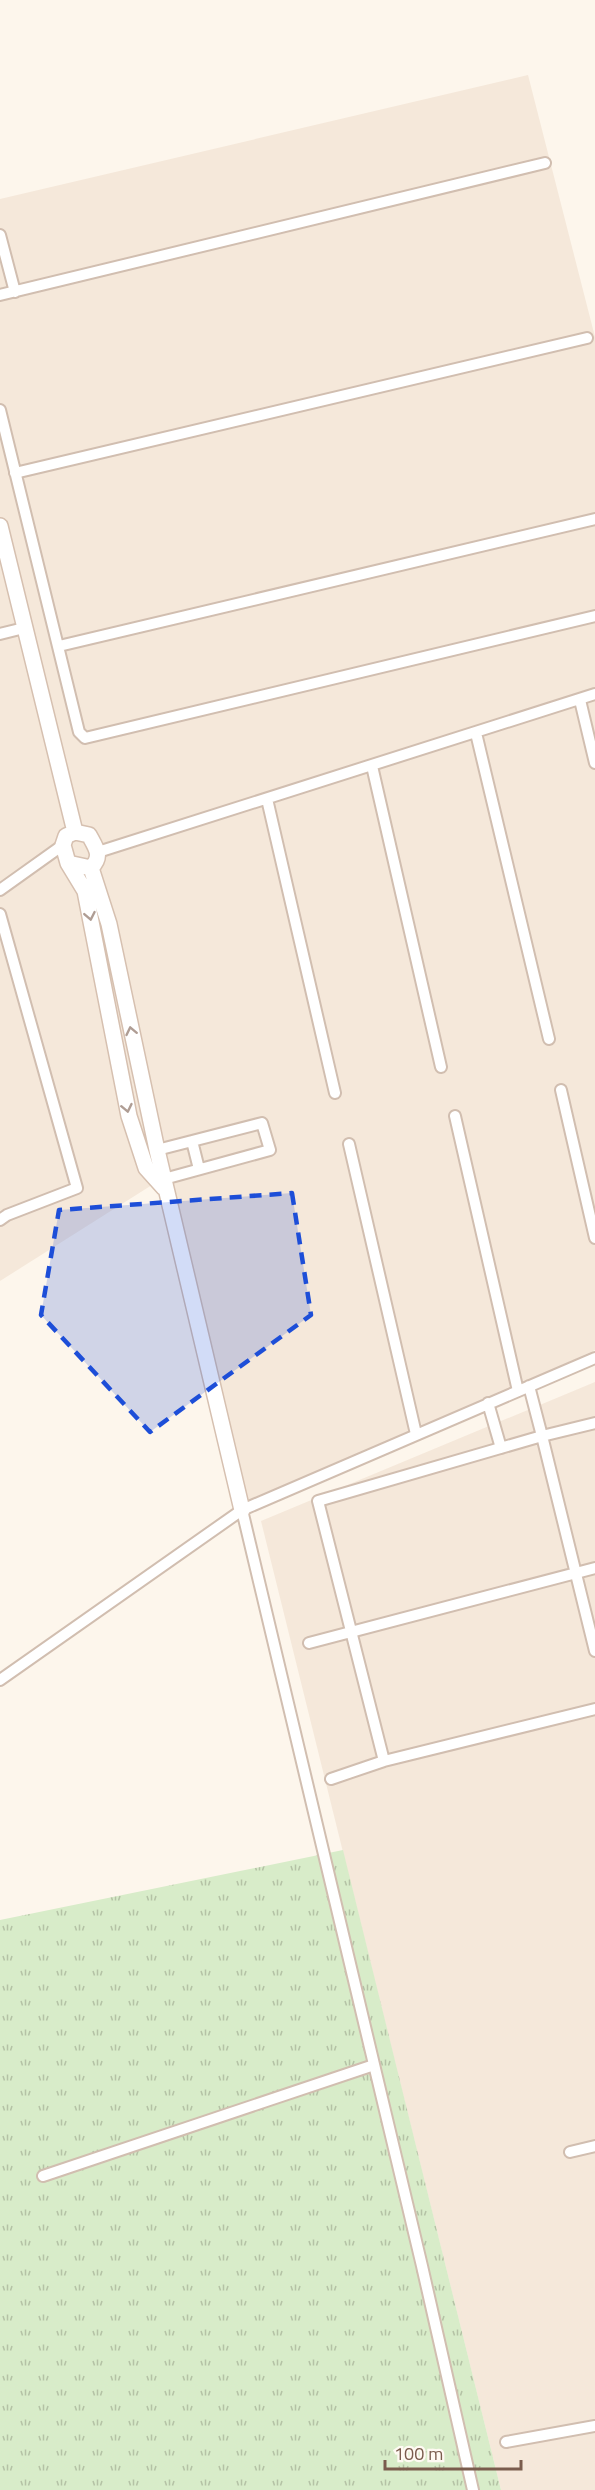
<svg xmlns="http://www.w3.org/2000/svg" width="595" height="2490" font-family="'Titillium Web',sans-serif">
<defs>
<pattern id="grass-tufts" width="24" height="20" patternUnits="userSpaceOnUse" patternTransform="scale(1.5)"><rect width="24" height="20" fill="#d8ecc9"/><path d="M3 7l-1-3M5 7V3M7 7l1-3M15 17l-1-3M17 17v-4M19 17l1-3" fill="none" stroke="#b4c2a5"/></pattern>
</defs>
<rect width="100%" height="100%" fill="#fdf6ec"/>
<path fill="#f5e8da" d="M528,75L595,337V1350L239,1514L163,1178L0,1281V199Z
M595,1382V2490H501L261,1521Z"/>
<path fill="url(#grass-tufts)" d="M343,1850L501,2490H0V1920Z"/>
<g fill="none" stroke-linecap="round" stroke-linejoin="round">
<defs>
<path id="street" d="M0,235L15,292
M0,295L545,163
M0,410L79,732L85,738L595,616
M15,473L587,338
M0,634L24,628
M59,646L595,519
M580,700L595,763
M476,733L549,1039
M372,766L441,1067
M267,799L335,1093
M98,852L595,694
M0,890L63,845
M0,914L77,1188L7,1215L0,1220
M561,1090L595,1238
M455,1116L518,1391
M192,1141L199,1169
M349,1144L416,1434
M157,1150L262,1123L270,1150L164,1179
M529,1386L542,1436L595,1423
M488,1403L501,1448
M242,1510L422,2266L473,2490
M309,1643L595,1568
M0,1680L242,1510L595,1358
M384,1761L318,1501L542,1436L595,1651
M331,1779L384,1761L595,1709
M570,2152L595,2146
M43,2176L374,2065
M506,2442L595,2426"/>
<path id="secondary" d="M0,526L75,832
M75,832L89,835C96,848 103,856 91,868L68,863L63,845L66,836Z
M68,863L85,891L129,1116L146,1168L164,1188
M91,868L109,924L157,1150L242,1510"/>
</defs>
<use href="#street" stroke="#d1beb0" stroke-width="14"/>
<use href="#secondary" stroke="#d6c0b0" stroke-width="18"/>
<use href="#street" stroke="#fff" stroke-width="10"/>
<use href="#secondary" stroke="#fff" stroke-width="15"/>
</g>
<defs><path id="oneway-chevron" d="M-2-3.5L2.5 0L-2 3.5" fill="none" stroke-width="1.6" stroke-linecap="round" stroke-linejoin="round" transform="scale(1.5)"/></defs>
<g stroke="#af9d94">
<use href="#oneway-chevron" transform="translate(90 916) rotate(79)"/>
<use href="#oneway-chevron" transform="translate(131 1031) rotate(-102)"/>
<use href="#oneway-chevron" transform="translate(127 1108) rotate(78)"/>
</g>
<path fill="#1d4ed8" fill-opacity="0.2" stroke="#1d4ed8" stroke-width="4.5" stroke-dasharray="12 8" stroke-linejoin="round" d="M292,1193L311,1315L150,1432L41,1315L59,1210Z"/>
<path d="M385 2460v9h136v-9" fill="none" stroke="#7a5c4d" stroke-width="3"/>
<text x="394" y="2460" font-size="18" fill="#7a5c4d" stroke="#fffaf3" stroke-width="4.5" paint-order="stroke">100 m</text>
</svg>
